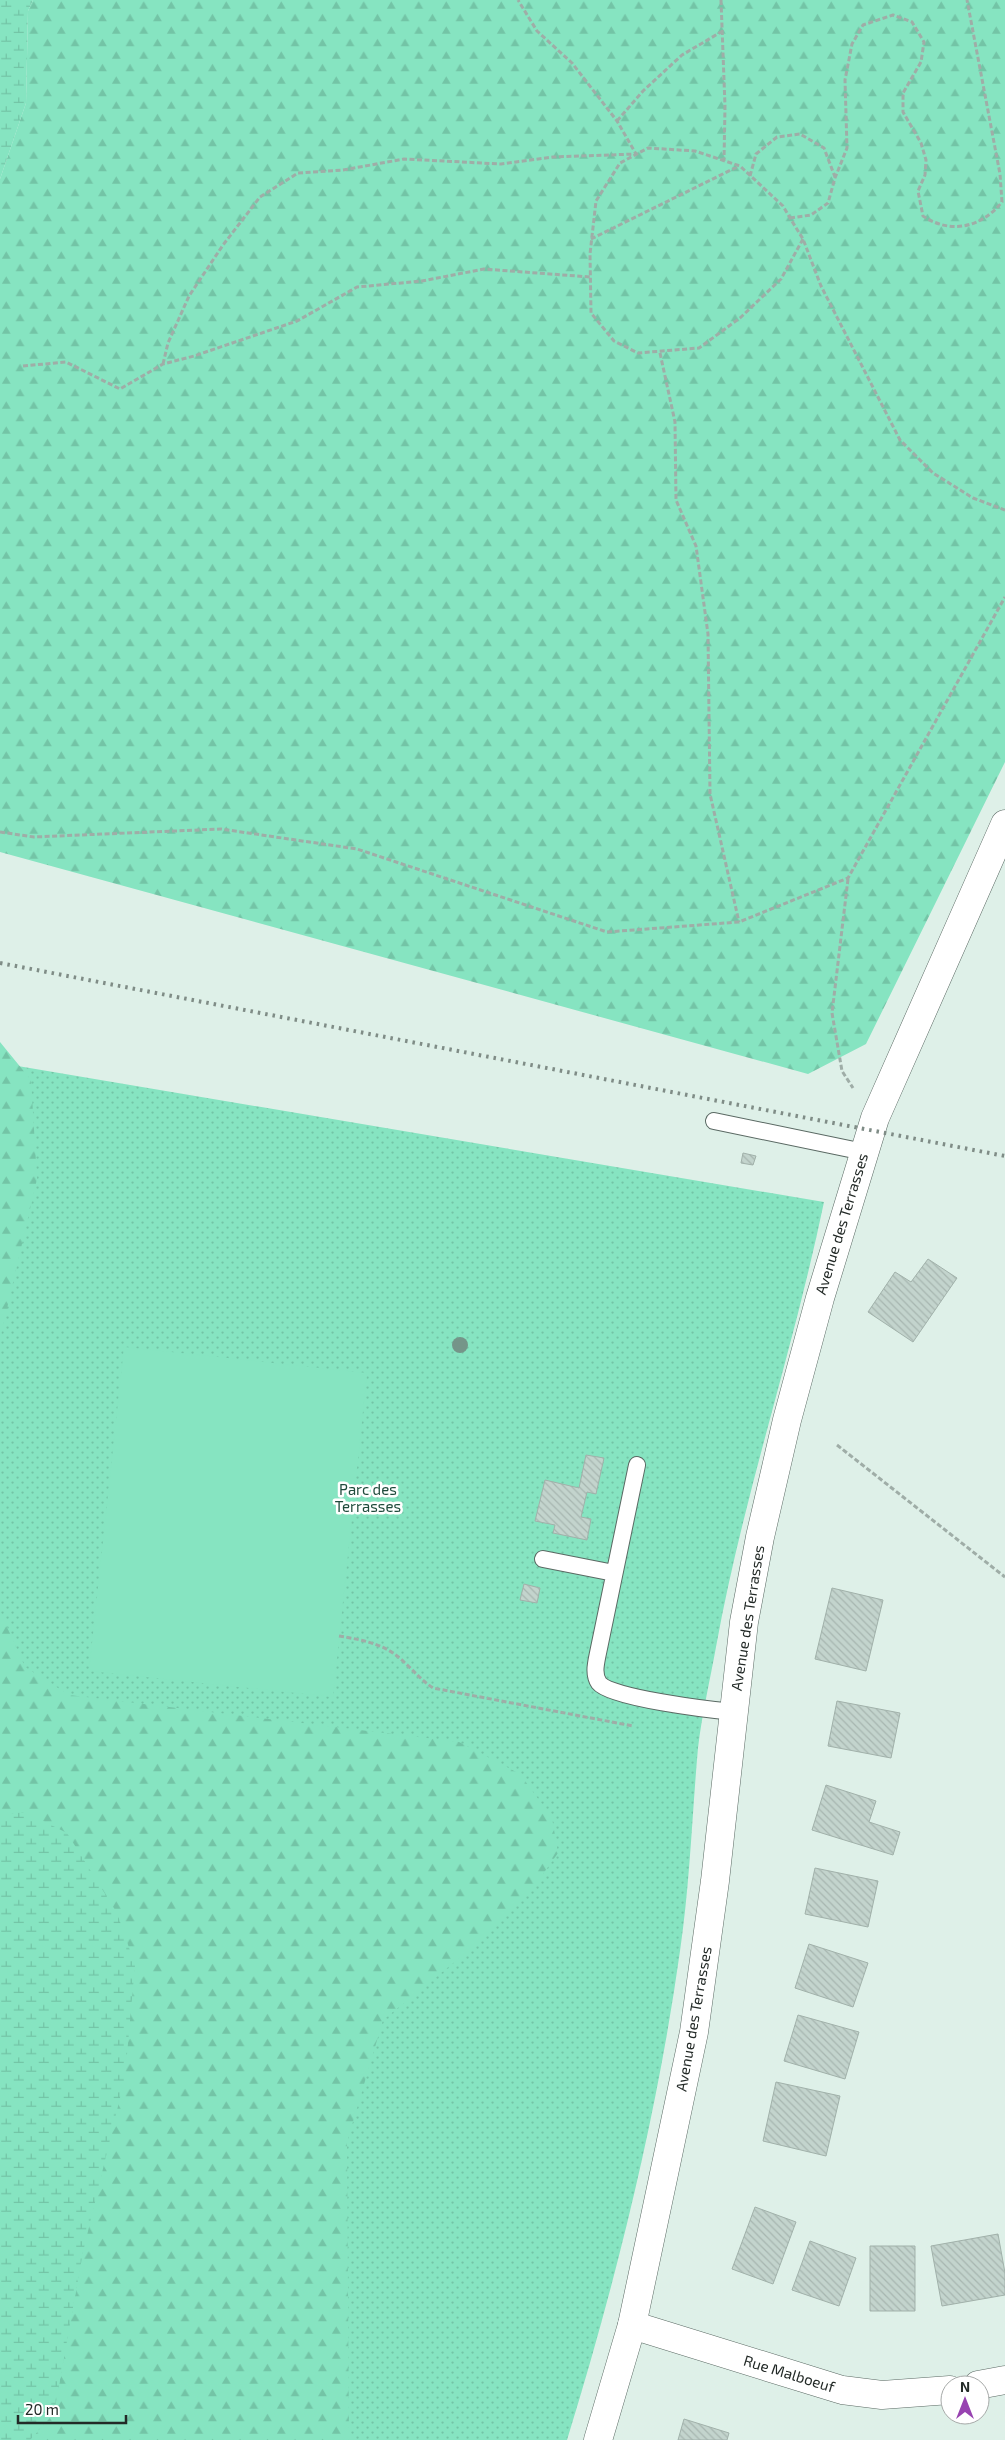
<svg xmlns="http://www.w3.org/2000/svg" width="1005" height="2440" font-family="'Exo 2',sans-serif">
<defs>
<pattern id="grass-dots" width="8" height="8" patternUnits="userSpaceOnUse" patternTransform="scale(1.25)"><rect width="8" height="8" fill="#86e4c1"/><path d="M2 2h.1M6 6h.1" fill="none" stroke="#73c4a6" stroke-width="1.8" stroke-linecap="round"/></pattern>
<pattern id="forest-firs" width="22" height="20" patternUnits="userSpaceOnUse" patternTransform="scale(1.25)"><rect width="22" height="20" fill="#86e4c1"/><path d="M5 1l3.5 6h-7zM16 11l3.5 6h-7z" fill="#73c4a6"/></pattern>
<pattern id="wetland-marsh" width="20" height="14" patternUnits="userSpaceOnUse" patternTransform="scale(1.25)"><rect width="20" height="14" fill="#86e4c1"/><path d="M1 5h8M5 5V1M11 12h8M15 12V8" fill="none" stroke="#73c4a6"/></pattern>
<pattern id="building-back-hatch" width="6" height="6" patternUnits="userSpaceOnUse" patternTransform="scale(1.25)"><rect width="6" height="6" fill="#c3d4cd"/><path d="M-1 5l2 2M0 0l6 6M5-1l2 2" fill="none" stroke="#a7b6b0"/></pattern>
</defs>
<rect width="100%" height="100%" fill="#def0e8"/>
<path fill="url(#grass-dots)" d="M0,1063L824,1202C793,1352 743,1497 716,1647C710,1680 702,1714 698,1748C692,1815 690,1883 680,1951C657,2116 616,2281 567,2440H0Z"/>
<path fill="url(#forest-firs)" d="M33,0H1005V762L866,1044L808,1074L0,852V179L26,103L28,11Z
M0,1042L31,1080L37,1179L0,1339Z
M0,1611L25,1667L69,1695L459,1742L520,1774L552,1818L558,1853L535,1885L473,1947L383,2020L347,2142L349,2440H30L54,2413L83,2252L25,1812L0,1815Z"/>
<path fill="url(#wetland-marsh)" d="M0,0H33L28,11L26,103L0,179Z
M25,1812L67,1833L117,1913L135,1965L125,2077L83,2252L54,2413L30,2440H0V1815Z"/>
<path fill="#86e4c1" d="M124,1347L367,1373L333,1697L89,1671Z"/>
<path fill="url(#building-back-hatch)" stroke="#a1b1aa" d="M743,1153L756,1156L753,1165L741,1163Z
M928,1259L957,1278L913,1342L868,1312L895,1272L911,1282Z
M586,1455L604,1458L596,1494L587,1492L581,1517L591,1519L587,1540L553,1533L555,1525L535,1521L545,1480L579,1488Z
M524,1584L540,1588L537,1603L520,1600Z
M832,1588L883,1600L866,1671L815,1659Z
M837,1701L900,1713L891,1758L828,1746Z
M826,1785L876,1801L869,1822L900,1832L893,1855L812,1830Z
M815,1868L878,1881L868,1927L805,1914Z
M809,1944L868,1963L853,2007L795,1988Z
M798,2015L859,2032L845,2079L784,2061Z
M776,2082L840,2096L826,2156L763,2141Z
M755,2207L796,2222L773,2284L732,2269Z
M998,2234L1005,2273V2295L942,2306L931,2246Z
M810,2241L856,2258L839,2306L792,2290Z
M870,2246H915V2311H870Z
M684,2419L729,2433L727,2440H678Z"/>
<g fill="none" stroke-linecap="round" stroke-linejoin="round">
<defs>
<path id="service" d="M714,1121L864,1152
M637,1465L598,1653C596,1663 593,1674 599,1683C610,1698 712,1710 734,1712
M543,1559L614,1573"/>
<path id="minor" d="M632,2325L842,2390L882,2395L950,2390
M978,2385L1005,2380"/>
<path id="tertiary" d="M598,2440L632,2325L694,2032L715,1881L744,1622L760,1537L787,1420L820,1298L875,1118L1005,824"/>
</defs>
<use href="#service" stroke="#5a6963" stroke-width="18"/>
<use href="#minor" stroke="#5a6963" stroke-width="29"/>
<use href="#tertiary" stroke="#5a6963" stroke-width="29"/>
<path stroke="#9fada7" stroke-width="3" stroke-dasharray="5 2.5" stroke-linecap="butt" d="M721,0L725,106L724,161
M617,121L643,91L682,55L721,32
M750,176L756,154L777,137L800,134L824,148L835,177
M790,218L811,215L828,203L835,178L847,148L845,80L852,44L863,25L893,15L912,22L924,42L921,62L903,93V112L921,143L926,160L925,175L918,191L923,216C951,235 982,227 1002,202L1000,174L967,0
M591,239L739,166
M803,239L781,279L740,318L699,348L638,353L614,341L591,313L590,254L596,201L620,163L648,148L695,151L740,166L783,206L790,218L803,239L821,286L900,440L933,473L973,498L1005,510
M660,353L675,422L676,500L696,546L708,634L710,794L739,922
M163,364L168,343L189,296L223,245L260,197L298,173L343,170L404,159L501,164L553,157L636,154L617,121L572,63L537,31L518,0
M23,366L66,362L120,389L163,364L194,356L297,321L357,287L422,281L484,269L590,277
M0,832L34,837L221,829L357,849L607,932L739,922L848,878L1005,597
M848,879L832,1013L842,1071L853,1088
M837,1445L1005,1577
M339,1636C363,1640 386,1644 404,1662C414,1671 421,1680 433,1688L633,1726"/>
<use href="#service" stroke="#fff" stroke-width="16"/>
<use href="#minor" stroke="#fff" stroke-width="28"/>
<use href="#tertiary" stroke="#fff" stroke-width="28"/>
<path stroke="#7f8c86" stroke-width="4" stroke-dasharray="2.5 5" stroke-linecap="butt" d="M0,963L1005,1156"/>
</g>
<circle fill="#759589" cx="460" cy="1345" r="8"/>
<g text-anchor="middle" stroke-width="5" stroke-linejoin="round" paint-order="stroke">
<g font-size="15" fill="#232a27" stroke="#fff">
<text transform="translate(842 1224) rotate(-73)" y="5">Avenue des Terrasses</text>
<text transform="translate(748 1618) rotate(-81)" y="5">Avenue des Terrasses</text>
<text transform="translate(694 2019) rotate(-80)" y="5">Avenue des Terrasses</text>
<text transform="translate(789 2374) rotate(17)" y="5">Rue Malboeuf</text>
</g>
<g font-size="15" fill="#1f4b3c" stroke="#fff">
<text x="368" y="1495">Parc des<tspan x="368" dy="17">Terrasses</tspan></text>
</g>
</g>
<g transform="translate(965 2400)"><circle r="24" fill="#ffffff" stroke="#a7aaa9"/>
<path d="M0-4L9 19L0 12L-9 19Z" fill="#9843b1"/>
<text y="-8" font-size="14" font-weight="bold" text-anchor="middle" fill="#232a27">N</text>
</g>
<path d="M18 2415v8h108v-8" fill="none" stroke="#232a27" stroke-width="2.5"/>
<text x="25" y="2415" font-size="15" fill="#232a27" stroke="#ffffff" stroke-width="4" paint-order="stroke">20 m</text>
</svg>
